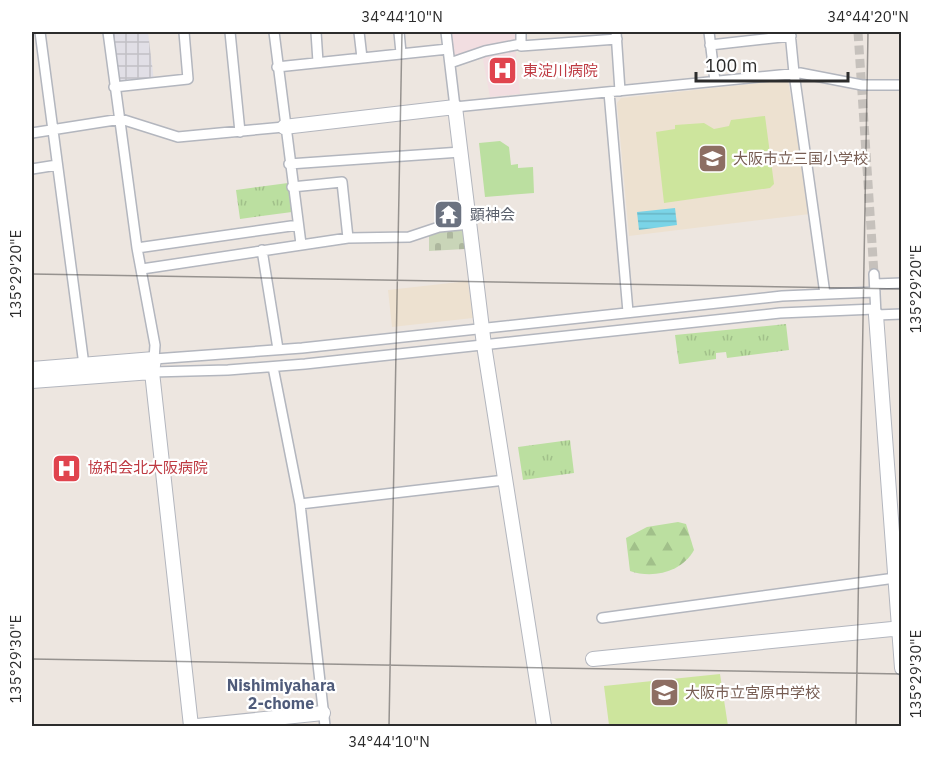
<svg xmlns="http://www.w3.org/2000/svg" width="933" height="758" font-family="'IBM Plex Sans','Noto Sans JP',sans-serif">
<defs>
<pattern id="industrial-grid" width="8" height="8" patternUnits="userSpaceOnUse" patternTransform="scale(1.5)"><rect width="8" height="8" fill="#e1dfe6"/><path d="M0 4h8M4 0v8" fill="none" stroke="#c1c0c5"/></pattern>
<pattern id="forest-firs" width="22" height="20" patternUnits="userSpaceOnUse" patternTransform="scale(1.5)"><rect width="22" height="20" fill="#bbdfa0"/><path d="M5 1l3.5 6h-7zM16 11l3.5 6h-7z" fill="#a1c08a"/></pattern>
<pattern id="cemetery-stones" width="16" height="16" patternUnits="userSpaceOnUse" patternTransform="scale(1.5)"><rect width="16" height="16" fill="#c9d5b8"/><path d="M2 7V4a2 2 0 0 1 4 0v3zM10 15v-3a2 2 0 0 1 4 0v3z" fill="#adb79e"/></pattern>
<pattern id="park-tufts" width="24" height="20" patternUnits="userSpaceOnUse" patternTransform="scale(1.5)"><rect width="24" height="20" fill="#bbdfa0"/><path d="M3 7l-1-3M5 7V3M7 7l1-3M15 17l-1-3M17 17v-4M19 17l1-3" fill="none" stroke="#a1c08a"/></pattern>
<pattern id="water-rules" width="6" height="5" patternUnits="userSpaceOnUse" patternTransform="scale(1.5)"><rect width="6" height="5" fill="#7ad4e7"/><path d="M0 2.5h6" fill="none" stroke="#6ab6c6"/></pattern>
</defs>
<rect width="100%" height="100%" fill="#ede6e0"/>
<path fill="url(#industrial-grid)" d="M113,32H148L154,81L119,85Z"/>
<path fill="#ede1d0" d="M788,80L810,214L629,236L617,103L621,98Z
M468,281L473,318L392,327L388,290Z"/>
<path fill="#f2dee1" d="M449,32H519V36L514,43L454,61Z
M515,46L520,94L490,97L482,54Z"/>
<path fill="url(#forest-firs)" d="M678,522L686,524L694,550C682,572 653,579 630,571L626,538L647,527Z"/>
<path fill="url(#cemetery-stones)" d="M462,227L465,249L429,251V233Z"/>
<path fill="url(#park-tufts)" d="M288,183L292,212L240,219L236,190Z
M786,324L789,350L727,358L726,352L716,353V359L679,364L675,335Z
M570,440L574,473L523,480L518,447Z"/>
<path fill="#bbdfa0" d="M500,141L509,147L511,165L518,164V168L533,167L534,193L485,197L479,143Z"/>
<path fill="#cde59d" d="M765,116L774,184L770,188L664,203L656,132L675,129V125L704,123L714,129L729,126L731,120Z
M720,674L728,726H601L609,725L604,686Z"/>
<path fill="url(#water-rules)" d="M675,208L677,225L639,230L637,212Z"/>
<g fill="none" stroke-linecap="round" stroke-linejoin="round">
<path stroke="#c6c1bc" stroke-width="9" stroke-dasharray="9 4.5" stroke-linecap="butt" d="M858,32L874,274"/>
<defs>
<path id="street" d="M40,32L84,365
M108,32L137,248L155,345L154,359L302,348L782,296L875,292
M230,32L240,132
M274,32L301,244
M316,32L318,62
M359,32L362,58
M399,32L401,53
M446,32L455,107L800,73L862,85H902
M521,32V46L617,39
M616,32L620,91
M709,32L715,81
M790,32L794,73L825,294
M710,45L791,36
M450,63L485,51L521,44
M277,67L448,49
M114,87L188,79L184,32
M609,92L628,312
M32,133L121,119L178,137L284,127
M289,164L461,152
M32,169L57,165
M292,187L342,182L348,238
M137,248L298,225
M262,250L278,349
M142,269L348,238L409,237L439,227L470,224
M874,274L876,315L902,314
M875,284L902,283
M273,367L300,504
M152,372L228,370L305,364L780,313L875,309
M602,618L895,578
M325,726L300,504L505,480"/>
<path id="secondary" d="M284,127L455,107L484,345L544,726
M876,315L902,668
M32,369L154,359L152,372L191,726
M32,381L152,372
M593,659L902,628
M197,726L323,713"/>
</defs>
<use href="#street" stroke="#b3b6be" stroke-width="12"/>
<use href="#secondary" stroke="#b3b6be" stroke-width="16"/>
<use href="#street" stroke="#fff" stroke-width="9"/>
<use href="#secondary" stroke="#fff" stroke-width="14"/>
</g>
<path fill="none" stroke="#2c2c2c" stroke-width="1.5" stroke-opacity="0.45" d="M32,274L902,289M32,659L902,674M389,726L402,32M856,726L868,32"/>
<defs>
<symbol id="hospital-square" viewBox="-11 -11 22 22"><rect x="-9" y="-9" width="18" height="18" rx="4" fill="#e0444e" stroke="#fff"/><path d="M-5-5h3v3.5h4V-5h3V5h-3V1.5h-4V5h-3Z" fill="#fff"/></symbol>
<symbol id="school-square" viewBox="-11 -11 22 22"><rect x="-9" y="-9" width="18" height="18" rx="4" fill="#8d6e63" stroke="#fff"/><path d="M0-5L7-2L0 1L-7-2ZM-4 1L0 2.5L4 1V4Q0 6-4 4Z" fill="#fff"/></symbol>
<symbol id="temple-square" viewBox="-11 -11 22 22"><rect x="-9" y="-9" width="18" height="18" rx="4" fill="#6b7280" stroke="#fff"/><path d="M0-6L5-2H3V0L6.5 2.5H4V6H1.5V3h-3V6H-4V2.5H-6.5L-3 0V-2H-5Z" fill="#fff"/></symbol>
</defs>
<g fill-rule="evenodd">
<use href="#hospital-square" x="486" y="54" width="33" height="33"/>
<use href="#school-square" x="696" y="142" width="33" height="33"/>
<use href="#temple-square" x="432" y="198" width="33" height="33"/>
<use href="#hospital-square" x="50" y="452" width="33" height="33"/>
<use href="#school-square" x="648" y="676" width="33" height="33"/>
</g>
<g text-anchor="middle" stroke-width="4.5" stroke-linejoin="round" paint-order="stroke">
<g font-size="15" fill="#be3a42" stroke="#fff" text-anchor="start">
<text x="523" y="76">東淀川病院</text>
<text x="88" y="473">協和会北大阪病院</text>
</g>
<g font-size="15" fill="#785e54" stroke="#fff" text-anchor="start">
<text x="733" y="164">大阪市立三国小学校</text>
<text x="685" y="698">大阪市立宮原中学校</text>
</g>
<g font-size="15" fill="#5b616d" stroke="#fff" text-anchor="start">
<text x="470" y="220">顕神会</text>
</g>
<g font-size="16" font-weight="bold" fill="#4f5b7a" stroke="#fff">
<text x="281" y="691">Nishimiyahara<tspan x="281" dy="18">2-chome</tspan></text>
</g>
</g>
<rect width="933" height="758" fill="none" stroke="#ffffff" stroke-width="66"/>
<path d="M696 72v9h152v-9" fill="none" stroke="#2c2c2c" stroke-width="3"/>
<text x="705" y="72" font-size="18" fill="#2c2c2c" stroke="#ffffff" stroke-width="4.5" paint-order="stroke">100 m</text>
<rect x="33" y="33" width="867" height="692" fill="none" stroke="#2c2c2c" stroke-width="2"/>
<g font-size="15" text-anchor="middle" fill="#2c2c2c">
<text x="402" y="22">34°44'10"N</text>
<text x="868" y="22">34°44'20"N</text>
<text transform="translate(16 274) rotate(-90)" y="5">135°29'20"E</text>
<text transform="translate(916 289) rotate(-90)" y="5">135°29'20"E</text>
<text transform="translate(16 659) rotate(-90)" y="5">135°29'30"E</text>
<text transform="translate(916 674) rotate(-90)" y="5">135°29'30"E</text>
<text x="389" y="747">34°44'10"N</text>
</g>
</svg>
